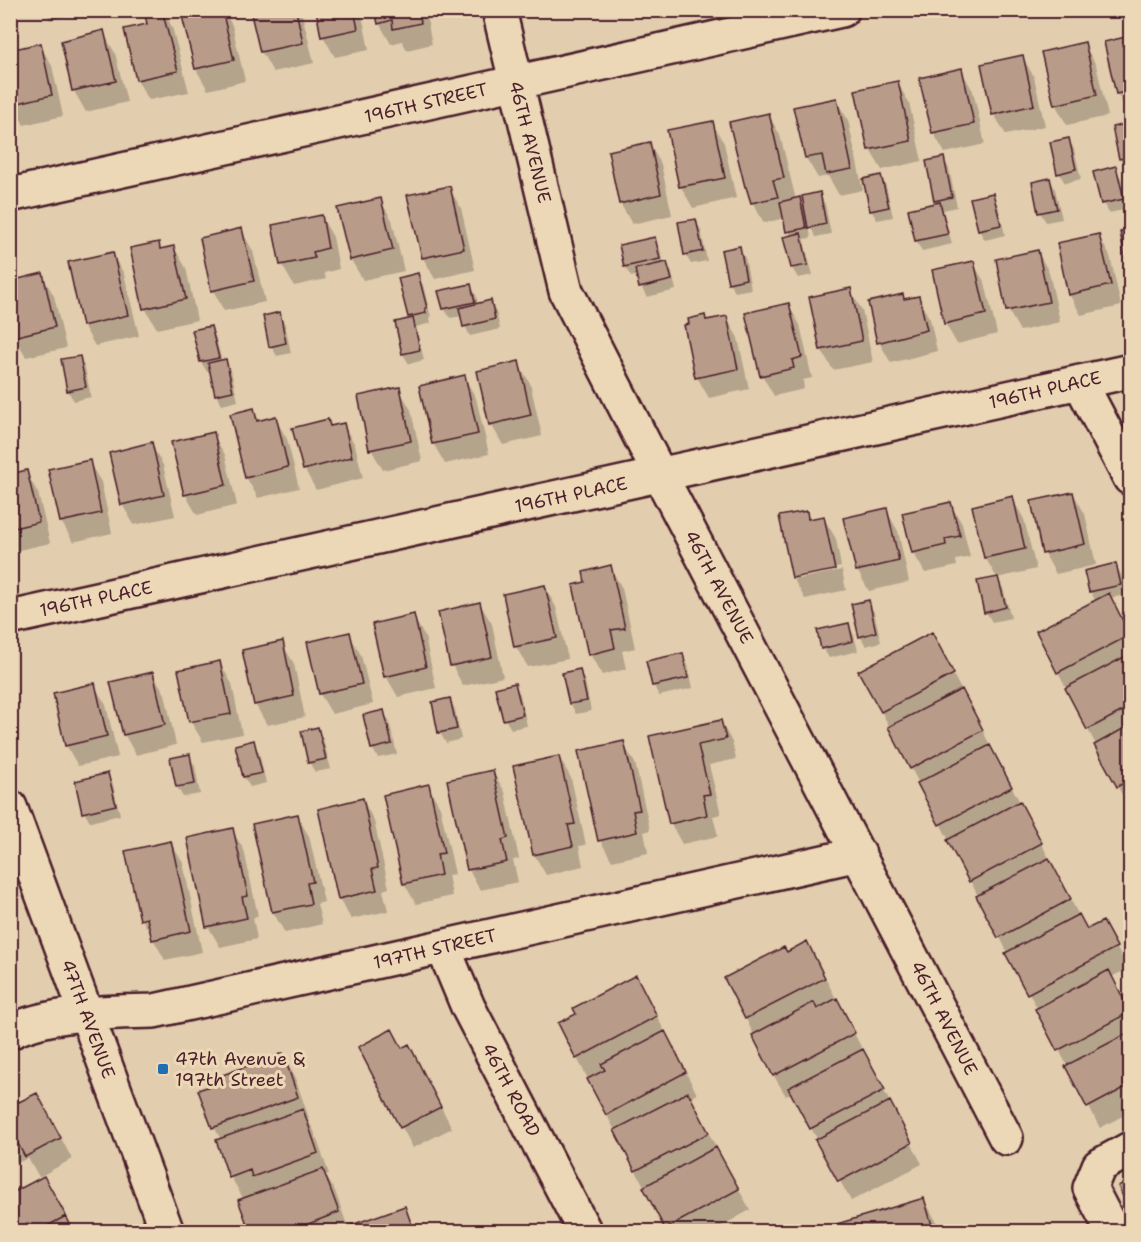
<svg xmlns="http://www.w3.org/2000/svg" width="1141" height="1242" font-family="'Shantell Sans',sans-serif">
<rect width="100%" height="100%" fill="#e2cdae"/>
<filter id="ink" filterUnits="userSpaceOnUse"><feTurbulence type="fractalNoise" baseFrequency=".0167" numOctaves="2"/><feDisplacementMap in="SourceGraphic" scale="12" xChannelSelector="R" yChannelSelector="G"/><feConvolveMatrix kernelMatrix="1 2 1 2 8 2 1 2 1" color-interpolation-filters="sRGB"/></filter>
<g filter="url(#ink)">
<path fill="#0003" d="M45,10H65L66,16L50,20Z
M145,10H163L172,27L189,92L149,100L137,80L126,30L149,25Z
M192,10H223L232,25L245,81L208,90L196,69L182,13Z
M252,10H301L314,63L273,72L261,51Z
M317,10H361L369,50L335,57L323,36Z
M377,10H425L432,44L407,50L402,41L391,44L379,23Z
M103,32L115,53L127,102L86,112L74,91L62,42Z
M1130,37V114H1129L1117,93L1106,43Z
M1084,44L1096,65L1108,116L1067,125L1055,104Z
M40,45L52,66L63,116L24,125L12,104Z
M1022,56L1034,77L1045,126L1006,135L994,114Z
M961,70L973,91L985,144L945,153L933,132Z
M897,82L909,103L922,161L882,170L870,150L857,91Z
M836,100L848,120L863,190L839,195L828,176L818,178L806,158Z
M768,114L780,135L796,200L799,199L806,212L819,194L825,204L831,234L816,237L809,225L811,238L803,239L813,275L798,278L792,268L785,238L791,237L785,218L764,223L753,203Z
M712,123L724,143L736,198L693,208L681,187L669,132Z
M1130,125V168L1126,169L1120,159Z
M1068,139L1074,149L1081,179L1065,183L1059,173Z
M649,143L661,164L672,215L632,224L620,203Z
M944,159L949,169L957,207L943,210L952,244L922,251L916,241L937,204L935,201Z
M1115,168L1121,178L1128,209L1109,213L1103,203Z
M881,176L886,186L893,217L877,220L871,210Z
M1050,179L1055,189L1062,219L1046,222L1040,212Z
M449,188L461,208L475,270L435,279L423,258L409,197Z
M992,195L998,205L1005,235L985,240L979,230Z
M380,200L392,220L404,271L363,280L351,260Z
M321,216L333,237L339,269L324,273L326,279L294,286L282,265L273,226Z
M695,220L701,230L707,261L691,264L685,254Z
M241,230L253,251L265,302L224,311L213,290Z
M1130,231V277L1121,233Z
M1098,235L1110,256L1121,306L1081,315L1069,294Z
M654,239L660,249L664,264L667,263L672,273L676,290L647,297L641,287L638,275L631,277L625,267L621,247Z
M158,243L162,250L174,247L186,268L197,320L157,329L145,308Z
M739,248L745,258L751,289L735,292L729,282Z
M1037,251L1049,272L1060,322L1020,331L1008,310Z
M112,254L124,274L139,336L95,346L83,325Z
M973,263L985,283L997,334L957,344L945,323Z
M42,275L54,296L66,348L26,357L14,336Z
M417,275L423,285L431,317L430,318L431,323L416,327L424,360L409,364L403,354L396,323L411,320L400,279Z
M470,285L476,295L478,305L490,302L496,312L500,329L470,336L465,326L462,316L450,318L444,308Z
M850,290L862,310L873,362L833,370L821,349Z
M918,298L930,319L937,351L891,363L879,342L905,301Z
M788,304L800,325L812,378L803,380L804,389L774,396L762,375Z
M279,314L285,324L291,353L277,356L271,346Z
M726,317L738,338L749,389L709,398L697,377L691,325Z
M211,328L216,338L222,362L225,361L231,371L238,401L222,405L216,395L211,371L207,372L201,362Z
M80,358L85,368L91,397L74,401L68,391Z
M518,363L530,383L542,436L503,445L491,424Z
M464,377L476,398L489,454L445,464L433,443Z
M399,389L411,410L422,461L383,470L371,449Z
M253,410L260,421L275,418L287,439L299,488L258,498L246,477Z
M327,421L331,428L343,424L355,445L363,478L316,490L305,470L294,429Z
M213,434L225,455L237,505L197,515L185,494Z
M151,444L163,465L175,516L134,525L122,504Z
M89,462L101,482L112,533L73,542L61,521Z
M26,472L38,493L50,543L10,552V475Z
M1073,493L1085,514L1096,565L1056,574L1044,553Z
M1012,498L1024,519L1036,569L997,578L1003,588L1011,618L992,622L986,612L997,578L985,557Z
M950,503L962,524L970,557L956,560L957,566L925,573L913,552Z
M886,510L898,531L909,582L869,591L857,570Z
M806,512L811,521L824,518L836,539L841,567L798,576V579L842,570L846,590L805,599L793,578L781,517Z
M1116,565L1121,575L1126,595L1110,598L1130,635V810L1058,672L1096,602L1090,591Z
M610,567L622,588L635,648L622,651L626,669L602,675L590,654L587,583Z
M545,587L556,607L568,659L528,667L516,647Z
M868,602L874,612L881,642L866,646L860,636Z
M480,604L492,624L503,677L463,686L452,665Z
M413,616L425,637L436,688L398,697L386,676Z
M848,625L854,635L858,651L829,658L823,648Z
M349,634L361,655L373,704L332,714L320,694Z
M282,643L294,664L305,717L267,725L255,704Z
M682,655L688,665L693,688L659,696L654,686Z
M943,655L1087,931L1114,943L1128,969L1111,977L1130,1012V1112L1100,1128L860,671Z
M220,663L232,684L242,734L203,742L191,722L180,671Z
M579,671L585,681L591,711L576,714L571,704L564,674Z
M153,674L165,694L176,745L136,755L124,734Z
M94,685L106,705L118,757L78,766L66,745Z
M514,685L520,694L527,726L511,729L505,719Z
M449,699L455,709L461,739L446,743L440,733Z
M383,711L389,721L397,754L378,758L372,748Z
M721,722L732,742L736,759L709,765L721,814L713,816L718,836L682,844L671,824L651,738Z
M317,729L323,739L331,769L315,772L309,762Z
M253,742L259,752L266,783L250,787L244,777Z
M623,743L635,763L650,830L644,832L648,853L612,861L600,840Z
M189,756L195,766L200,794L183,797L177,787L172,759Z
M559,757L571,778L586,845L579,846L583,866L546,875L534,854Z
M493,772L505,792L519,859L513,860L518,882L480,890L469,870L449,781Z
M107,775L113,785L120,815L90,822L84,812Z
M428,786L440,807L455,874L448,875L452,896L416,904L404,883Z
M363,800L374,821L389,888L383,890L388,911L351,919L339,898Z
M297,816L309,836L324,902L317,904L322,924L285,933L273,912L254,825Z
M232,830L244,850L258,916L253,918L257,939L220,947L208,926Z
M171,843L183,863L202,952L165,960L142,919Z
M786,954L818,964L922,1164L851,1201L792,1093L786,1096L774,1076L746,1019Z
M647,997L697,1094L690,1098L750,1210L711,1232H668L577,1058Z
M360,1048L402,1050L420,1067L452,1128L413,1148Z
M282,1055L294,1075L309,1118H307L314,1131L329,1174L325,1175L335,1191L348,1228L404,1208L418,1232H252L244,1200L231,1177L221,1140L214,1127L221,1084Z
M10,1102L49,1115L72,1159L39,1177L28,1158L17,1163L10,1151Z
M924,1199L942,1232H815Z"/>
<path fill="#b89c89" stroke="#4a1f2b" stroke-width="1.5" d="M144,10H162L178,71L136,80L124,29L147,24Z
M186,10H222L234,60L195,69L181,12Z
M250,10H296L303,43L260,52Z
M316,10H354L358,29L321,37Z
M375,10H419L421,23L393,29L392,20L378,24Z
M104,30L116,81L72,91L61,41Z
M1130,36V91L1116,94L1104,42Z
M1085,42L1097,95L1054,105L1041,52Z
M41,43L52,95L10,105V50Z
M1023,55L1034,105L992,115L981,64Z
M962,68L974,124L932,133L919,78Z
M898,81L911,141L868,150L855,90Z
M837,98L852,169L826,174L822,155L805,158L793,107Z
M769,113L784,178L773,180L778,197L751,203L746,187H745L729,122Z
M713,121L725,178L679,187L667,130Z
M1130,123V157L1119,159L1112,127Z
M1069,138L1076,169L1057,174L1050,142Z
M650,142L661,194L619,204L608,151Z
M944,157L952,197L934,201L926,161Z
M1116,166L1124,199L1101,204L1093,172Z
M881,175L889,207L870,211L863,179Z
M1050,178L1057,209L1038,213L1032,182Z
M450,186L464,249L422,258L407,195Z
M820,192L826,224L808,228L802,196Z
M993,193L1001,225L978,230L970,198Z
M800,197L806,228L786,232L780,202Z
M381,198L393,250L350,260L337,208Z
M940,202L948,234L915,241L908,209Z
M322,215L328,248L313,252L315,258L280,265L272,225Z
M696,219L703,251L684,255L678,222Z
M242,228L254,281L211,291L200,238Z
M1130,230V284L1120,232Z
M801,233L808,265L791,268L783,237Z
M1099,234L1111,285L1068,295L1057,243Z
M655,237L660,259L624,267L619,245Z
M159,242L160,249L174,246L186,299L143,309L130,248Z
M740,246L746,279L728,283L721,250Z
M1038,250L1049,302L1006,311L996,259Z
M113,252L128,315L82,326L68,262Z
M974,261L986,314L944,324L932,270Z
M667,262L672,280L639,288L635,269Z
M43,273L55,327L13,337L10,328V281Z
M418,273L427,308H425L426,313L408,317L398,278Z
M471,284L475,302L443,309L438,291Z
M851,288L862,341L820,350L809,297Z
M903,294L904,299L919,296L927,330L877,343L868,302Z
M491,300L495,319L463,327L459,308Z
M789,303L802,357L792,360L794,368L760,376L745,313Z
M280,312L286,343L269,347L263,316Z
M705,315L706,320L727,316L738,369L695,378L684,325L689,324L688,319Z
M413,318L420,350L402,354L395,322Z
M211,326L219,358L200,362L192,330Z
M80,356L86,387L67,391L61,359Z
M226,359L233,391L215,395L208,363Z
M519,361L531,415L489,425L477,371Z
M465,375L478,434L432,444L419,386Z
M400,387L411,441L369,450L358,396Z
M254,408L257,421L276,416L288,467L245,478L230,414Z
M328,419L330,426L344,423L352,457L303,470L292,428Z
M214,432L226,485L184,495L171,442Z
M152,442L164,495L121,505L109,453Z
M90,460L101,513L60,522L48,469Z
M27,470L39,522L10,529V474Z
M1073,492L1085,544L1042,554L1031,501Z
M1013,496L1025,549L984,558L972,506Z
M951,502L960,536L945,539L946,545L912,553L902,513Z
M887,508L899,561L856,571L843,518Z
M807,511L808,519L824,516L835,570L792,578L779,516Z
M1116,563L1121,585L1089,592L1084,571Z
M611,565L625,628L611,630L615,648L588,655L573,585L585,582L583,572Z
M998,577L1006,607L984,613L977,581Z
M545,585L557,638L514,647L503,594Z
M1109,593L1130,635L1057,673L1036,631Z
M869,600L876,632L859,637L851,604Z
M480,602L492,657L450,666L438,612Z
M414,614L426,667L384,677L372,624Z
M849,623L853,641L821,649L817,630Z
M350,632L362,684L319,694L307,642Z
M932,632L954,674L881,712L858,671Z
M283,641L294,696L254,705L242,650Z
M683,653L688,678L652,686L646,661Z
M1130,654V707L1087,730L1065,688Z
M220,661L231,714L189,722L178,670Z
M580,669L587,701L569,704L562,673Z
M153,672L165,725L123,735L110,682Z
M95,683L107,736L65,746L53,693Z
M515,683L523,715L503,720L495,688Z
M962,689L983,730L910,769L888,727Z
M450,698L457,729L438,733L432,702Z
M384,710L392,744L371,749L363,715Z
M721,720L726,739L698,745L710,794L703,795L707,815L669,824L649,736Z
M1130,725V779L1117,787L1094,745Z
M318,727L326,759L308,763L301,731Z
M254,740L262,773L243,777L235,745Z
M624,741L640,810L633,811L637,832L598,841L578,751Z
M990,745L1012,787L939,825L917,783Z
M190,754L195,784L176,787L170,758Z
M559,756L575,824L568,825L573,846L533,855L513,766Z
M493,770L508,838L502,840L507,862L467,870L447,780Z
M108,773L116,805L82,813L75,781Z
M429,784L444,853L437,854L441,875L403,884L383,795Z
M363,798L378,868L372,869L377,890L338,899L318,809Z
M1020,801L1042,843L969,882L947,840Z
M298,814L313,882L307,883L311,904L272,912L252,824Z
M233,828L248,896L242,897L247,918L206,927L187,838Z
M171,841L191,931L152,940L147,918L140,920L125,851Z
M1049,858L1071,899L998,938L976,896Z
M1079,914L1087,929L1103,921L1117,947L1027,994L1005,953Z
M807,941L825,978L745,1019L724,978L784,947L787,952Z
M1109,970L1130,1012L1057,1051L1035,1009Z
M636,975L657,1016L576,1059L558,1023L576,1014L573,1008Z
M837,998L855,1033L773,1076L752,1035L814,1002L817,1009Z
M392,1029L402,1048L409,1044L441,1107L400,1128L358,1047Z
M665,1031L686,1072L606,1115L587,1079L605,1070L601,1064Z
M1130,1032V1085L1087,1108L1065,1066Z
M863,1049L885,1090L810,1129L788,1088Z
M283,1053L298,1097L212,1128L198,1090L219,1083L217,1077Z
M688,1092L709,1133L635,1171L614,1130Z
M37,1093L61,1138L25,1157L15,1138L10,1140V1101L16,1098L19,1102Z
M890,1101L912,1143L838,1182L815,1140Z
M303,1109L318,1153L252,1177L250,1170L229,1178L216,1140Z
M716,1147L739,1189L665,1229L643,1187Z
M323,1169L339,1212L288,1232H250L238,1200Z
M44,1176L66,1216L36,1232H10V1194Z
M1130,1180V1211L1118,1186Z
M924,1198L934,1232H810Z
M405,1206L414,1232H340V1229Z
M66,1216L74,1232H36Z"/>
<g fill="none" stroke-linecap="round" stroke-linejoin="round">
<defs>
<path id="minor" d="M499,10L566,291L660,475L1006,1138
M10,195L842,10
M1080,382L1130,478
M10,618L1130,371
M10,807L167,1232
M443,947L468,1007L585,1232
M10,1032C49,1012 111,1012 154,1011L859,854
M1113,1232L1090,1188L1099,1166L1130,1149"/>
</defs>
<use href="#minor" stroke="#4a1f2b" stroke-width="38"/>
<use href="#minor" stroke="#ecd8b6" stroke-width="33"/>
</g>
</g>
<rect fill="#1f6fb2" stroke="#ecd8b6" stroke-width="2" x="157" y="1063" width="12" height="12" rx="3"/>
<g text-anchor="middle" stroke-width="6" stroke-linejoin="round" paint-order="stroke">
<g font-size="18" fill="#4a1f2b" stroke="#ecd8b6">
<text transform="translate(426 103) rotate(-13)" y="6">196TH STREET</text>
<text transform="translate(530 142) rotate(76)" y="6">46TH AVENUE</text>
<text transform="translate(1045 390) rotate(-13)" y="6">196TH PLACE</text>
<text transform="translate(571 495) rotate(-12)" y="6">196TH PLACE</text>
<text transform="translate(719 587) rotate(62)" y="6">46TH AVENUE</text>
<text transform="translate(96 599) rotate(-12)" y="6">196TH PLACE</text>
<text transform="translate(435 949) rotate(-13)" y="6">197TH STREET</text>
<text transform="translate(944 1018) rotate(63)" y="6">46TH AVENUE</text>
<text transform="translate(88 1019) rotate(70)" y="6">47TH AVENUE</text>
<text transform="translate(511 1090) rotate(62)" y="6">46TH ROAD</text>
</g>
<g font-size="18" fill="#4a1f2b" stroke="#ecd8b6" text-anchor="start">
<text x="175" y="1065">47th Avenue &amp;<tspan x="175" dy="21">197th Street</tspan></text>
</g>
</g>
<rect width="1141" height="1242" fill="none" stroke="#ecd8b6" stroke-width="36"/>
<rect x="18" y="18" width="1105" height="1206" fill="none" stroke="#4a1f2b" stroke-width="2" filter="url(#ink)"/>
</svg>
